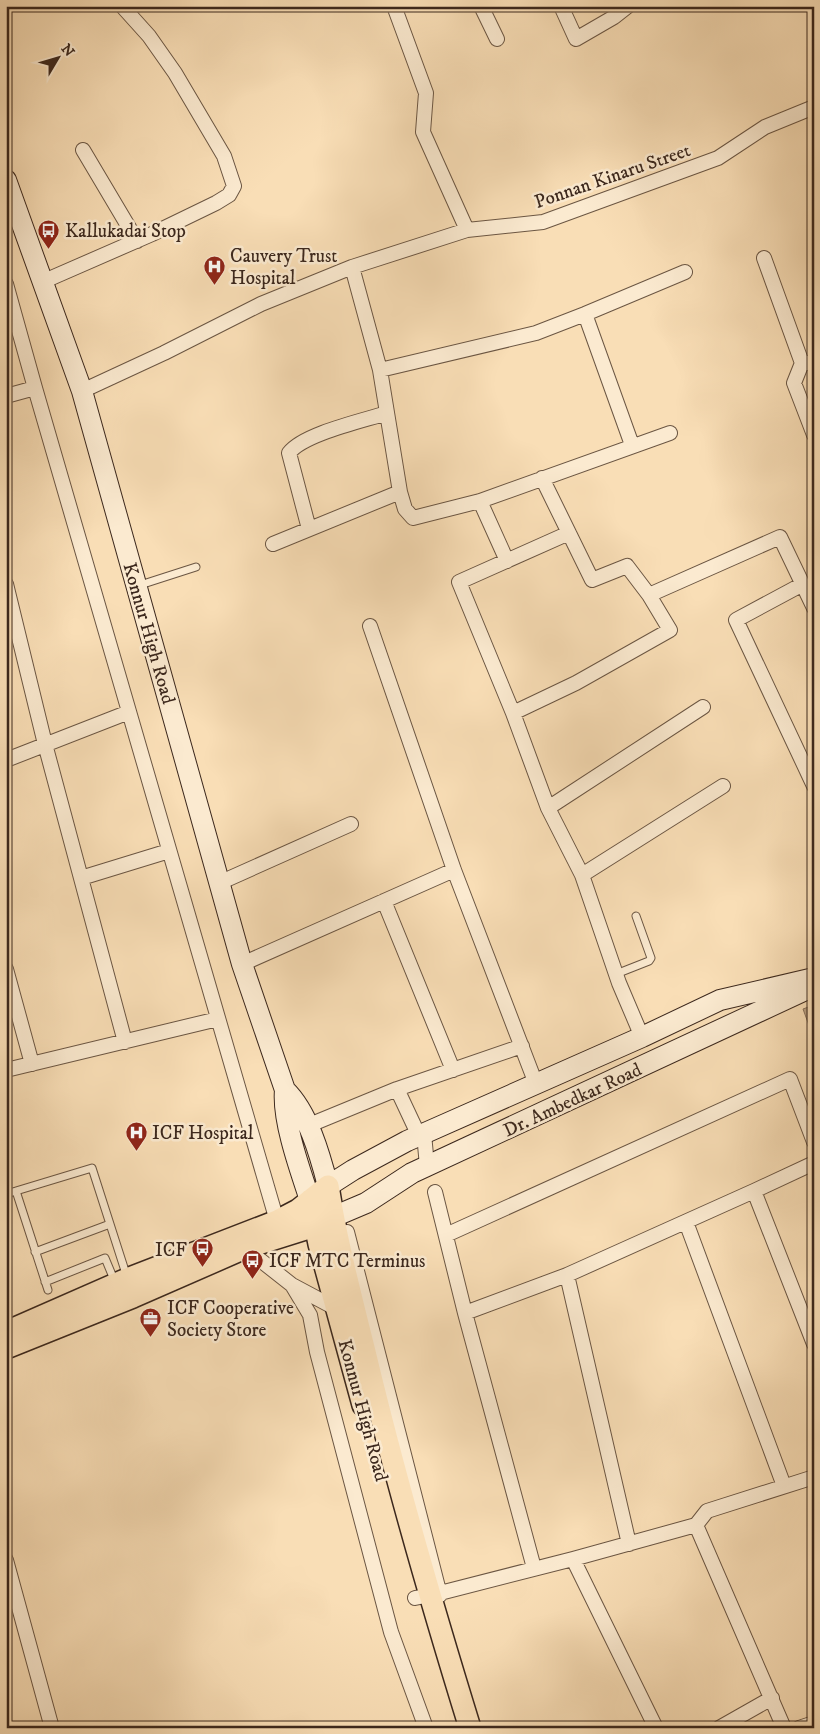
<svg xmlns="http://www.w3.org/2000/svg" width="820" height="1734" font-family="'IM FELL DW Pica',serif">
<rect width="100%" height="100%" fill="#f9deb6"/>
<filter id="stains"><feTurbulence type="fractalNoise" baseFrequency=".004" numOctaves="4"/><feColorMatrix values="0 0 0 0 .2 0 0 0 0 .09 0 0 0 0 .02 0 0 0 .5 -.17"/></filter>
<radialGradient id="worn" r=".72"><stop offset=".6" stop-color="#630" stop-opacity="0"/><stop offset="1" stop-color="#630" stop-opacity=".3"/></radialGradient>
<path fill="#b9a082" stroke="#87705a" d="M814,1005V1039L803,1009Z"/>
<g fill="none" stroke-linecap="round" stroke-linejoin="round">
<defs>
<path id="lane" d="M137,586L196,567
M616,974L649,961L651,958L636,916
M6,1194L16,1191
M35,1252L110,1224
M45,1282L105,1258L115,1282
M48,1290L16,1191L92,1168L127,1277"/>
<path id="street" d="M394,6L426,93L423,132L467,230
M481,6L497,39
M561,6L576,39L614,17L628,6
M83,150L137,241
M764,258L802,363H814
M352,267L380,370L400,492L405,509L413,518L480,501L670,433
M42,282L152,234L216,203L229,195L234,186L224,156L175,73L149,36L122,6
M6,284L35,388L277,1221
M585,314L632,445
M802,363L794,383L814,435
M380,370L536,333L585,314L685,272
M82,391L164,353L261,304L352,267L467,230L543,222L718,158L765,127L814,107
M6,396L35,388
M542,478L592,580L627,566L649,595L670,630L576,683L513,713L548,808L582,875L619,983L642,1037
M480,501L507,561
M309,529L289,453C303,434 362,421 387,413
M273,544L400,492
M6,584L45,744L125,1042
M803,584L736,620L814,786
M649,595L780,537L814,608
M370,626L454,870L536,1084
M513,713L459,582L569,533
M6,760L129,712
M548,808L703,707
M582,875L723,786
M81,878L169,851
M219,883L351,824
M384,901L453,1070
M242,964L454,870
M6,969L32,1064
M6,1070L218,1019
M397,1089L419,1136
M307,1126L397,1089L522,1046
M424,1134L427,1166
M754,1191L814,1344
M435,1192L465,1313L534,1568
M686,1222L784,1486
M347,1232L440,1595
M446,1235L790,1079L814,1142
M245,1248L292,1285L310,1315L317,1352L391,1632L426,1728
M567,1275L629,1544
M292,1285L337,1309
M465,1313L567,1275L754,1191L814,1163
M696,1525L784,1728
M573,1559L656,1728
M6,1560L52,1728
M415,1598L440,1593L573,1559L696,1525L707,1511L814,1477
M719,1728L772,1698
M799,1728L814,1723"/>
<path id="secondary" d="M6,180L82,391L242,964L285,1090C282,1120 300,1170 310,1200
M285,1090C308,1112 320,1155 328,1186L353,1170L407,1141L642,1037L720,1000L814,978
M333,1217L366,1203L412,1173L812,987"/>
<path id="primary" d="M310,1200L319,1244L363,1405
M6,1332L127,1279L277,1221L298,1210L328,1186C337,1243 352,1299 366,1356C396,1481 432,1605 470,1728
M6,1348L133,1297L245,1248L315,1226L326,1220"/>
</defs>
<use href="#lane" stroke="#6b5643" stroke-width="9"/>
<use href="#street" stroke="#6b5643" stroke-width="16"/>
<use href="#secondary" stroke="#3c281d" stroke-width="22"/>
<use href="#primary" stroke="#3c281d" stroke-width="24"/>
<use href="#lane" stroke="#fbead0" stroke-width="7"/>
<use href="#street" stroke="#fbead0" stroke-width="14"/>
<use href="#secondary" stroke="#fbead0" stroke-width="20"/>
<use href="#primary" stroke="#f9deb6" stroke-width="21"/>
</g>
<defs>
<symbol id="bus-pin" viewBox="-11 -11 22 30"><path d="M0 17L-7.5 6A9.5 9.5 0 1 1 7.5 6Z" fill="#8f2418" stroke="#fbead0"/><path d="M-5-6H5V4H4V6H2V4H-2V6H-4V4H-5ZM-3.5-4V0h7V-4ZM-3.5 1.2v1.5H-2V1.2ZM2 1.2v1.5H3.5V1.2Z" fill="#fff"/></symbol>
<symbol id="hospital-pin" viewBox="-11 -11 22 30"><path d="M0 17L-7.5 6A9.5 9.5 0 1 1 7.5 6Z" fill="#8f2418" stroke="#fbead0"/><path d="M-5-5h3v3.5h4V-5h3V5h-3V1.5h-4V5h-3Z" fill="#fff"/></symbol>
<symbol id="office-pin" viewBox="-11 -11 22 30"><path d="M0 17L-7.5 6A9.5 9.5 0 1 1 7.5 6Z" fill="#8f2418" stroke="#fbead0"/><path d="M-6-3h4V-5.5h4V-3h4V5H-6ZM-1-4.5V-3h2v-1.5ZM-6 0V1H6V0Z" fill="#fff"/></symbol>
</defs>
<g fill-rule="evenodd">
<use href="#bus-pin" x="36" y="218" width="25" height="34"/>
<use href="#hospital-pin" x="202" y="254" width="25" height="34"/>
<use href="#hospital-pin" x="124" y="1120" width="25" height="34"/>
<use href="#bus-pin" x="190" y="1236" width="25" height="34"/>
<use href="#bus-pin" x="240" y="1248" width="25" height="34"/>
<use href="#office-pin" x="138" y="1306" width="25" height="34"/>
</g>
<g text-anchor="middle" stroke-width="5" stroke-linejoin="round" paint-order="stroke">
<g font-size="19" fill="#3c281d" stroke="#fbead0">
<text transform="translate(612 175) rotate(-19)" y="7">Ponnan Kinaru Street</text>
<text transform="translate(150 633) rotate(74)" y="7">Konnur High Road</text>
<text transform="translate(572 1099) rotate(-25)" y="7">Dr. Ambedkar Road</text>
<text transform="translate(364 1410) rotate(75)" y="7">Konnur High Road</text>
</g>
<g font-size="19" fill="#3c281d" stroke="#fbead0" text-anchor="start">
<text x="65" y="237">Kallukadai Stop</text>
<text x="230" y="262">Cauvery Trust<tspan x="230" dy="22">Hospital</tspan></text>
<text x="152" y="1139">ICF Hospital</text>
<text x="187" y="1256" text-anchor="end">ICF</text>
<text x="269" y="1267">ICF MTC Terminus</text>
<text x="167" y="1314">ICF Cooperative<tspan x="167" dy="22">Society Store</tspan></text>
</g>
</g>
<rect width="820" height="1734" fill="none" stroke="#f9deb6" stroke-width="25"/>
<rect x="8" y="8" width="805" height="1719" fill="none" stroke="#3c281d" stroke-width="2.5"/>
<rect x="12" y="12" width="795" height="1709" fill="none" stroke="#3c281d"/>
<g transform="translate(58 58) rotate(52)" stroke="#fbead0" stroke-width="4" paint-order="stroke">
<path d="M0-4L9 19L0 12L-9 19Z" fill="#3c281d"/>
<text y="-8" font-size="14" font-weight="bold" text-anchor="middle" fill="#3c281d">N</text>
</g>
<rect width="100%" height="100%" filter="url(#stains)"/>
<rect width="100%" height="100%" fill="url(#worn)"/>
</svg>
